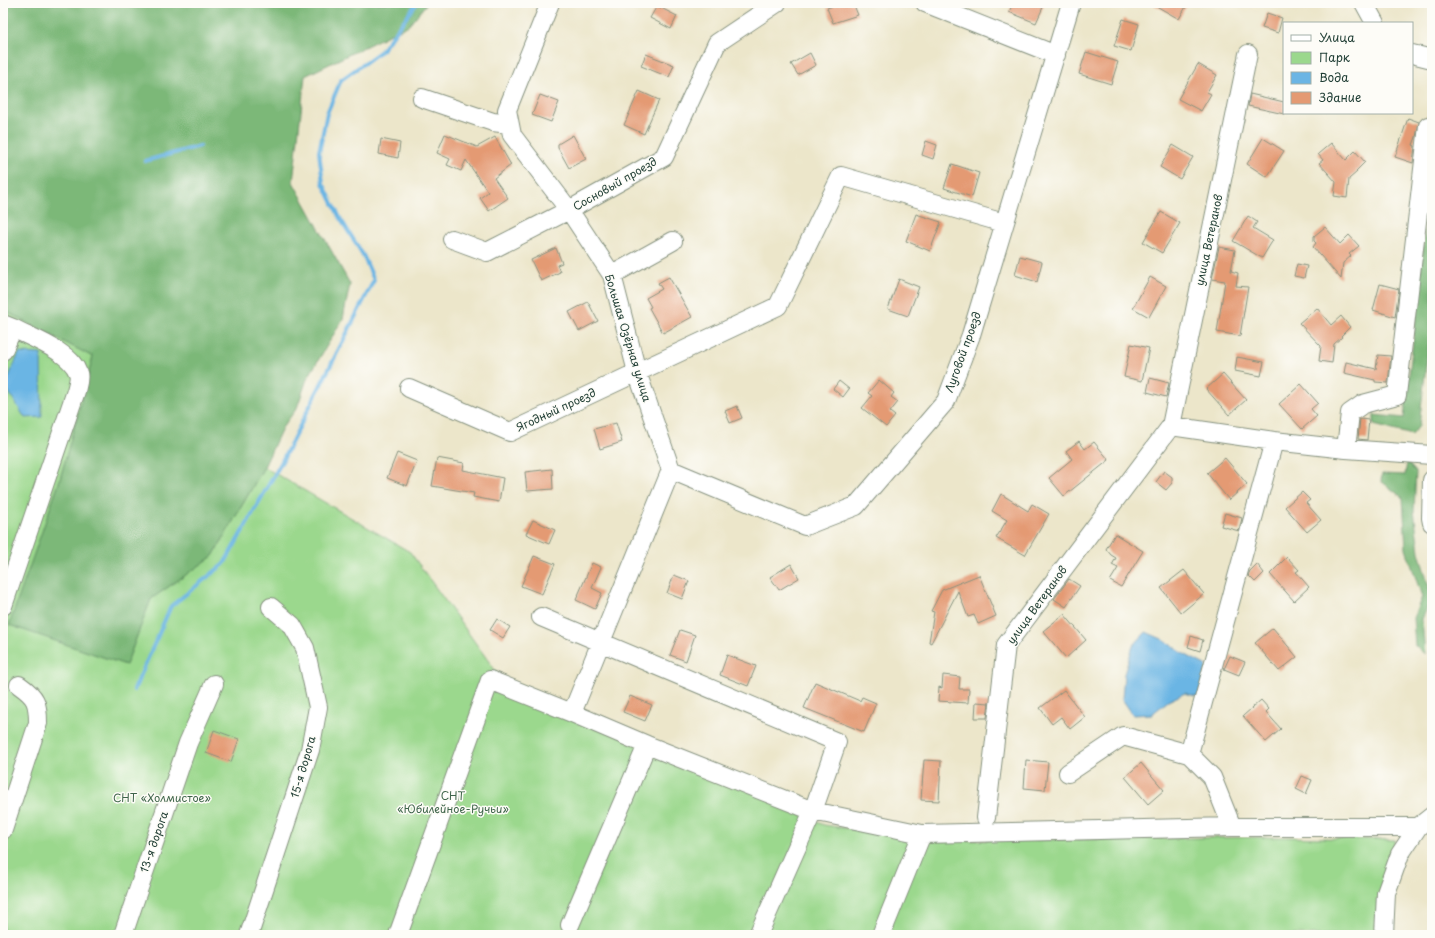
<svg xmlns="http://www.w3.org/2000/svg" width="1435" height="938" font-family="'Playpen Sans',sans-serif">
<rect width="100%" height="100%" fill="#fdfcf7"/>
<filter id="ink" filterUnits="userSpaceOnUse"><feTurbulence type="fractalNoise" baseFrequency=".025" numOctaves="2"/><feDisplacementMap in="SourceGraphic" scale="8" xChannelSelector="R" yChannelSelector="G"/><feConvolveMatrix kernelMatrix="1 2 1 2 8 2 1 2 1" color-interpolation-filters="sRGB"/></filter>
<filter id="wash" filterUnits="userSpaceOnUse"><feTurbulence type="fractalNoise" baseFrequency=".012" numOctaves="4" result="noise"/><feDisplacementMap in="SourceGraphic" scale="16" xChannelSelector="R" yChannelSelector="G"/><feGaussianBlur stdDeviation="0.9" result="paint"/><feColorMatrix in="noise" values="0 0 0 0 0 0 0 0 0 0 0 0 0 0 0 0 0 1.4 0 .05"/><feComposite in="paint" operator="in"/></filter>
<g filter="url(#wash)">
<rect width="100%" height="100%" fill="#ece6ca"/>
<path fill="#9bd88d" stroke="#5d8a60" d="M3,310L93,357L59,483L10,625L126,665L151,599L213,556L264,467L410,552L500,677L824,825L933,841L1285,837L1395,840L1378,906L1381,935H3Z"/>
<path fill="#7cb878" stroke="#4e7a56" d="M3,3H427L409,25L305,76L293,182L350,284L343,319L307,379L297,408L282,428L264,467L213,556L151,599L126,665L9,625L59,483L93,357L3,310Z
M1432,163V314L1419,426L1412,435L1374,425V415L1404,418L1416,316Z
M1407,462L1416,472L1414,510L1419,552L1432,598L1422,619L1425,654L1415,646L1413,618L1422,597L1406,549L1403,498L1381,481L1382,474L1405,475Z"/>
<path fill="#6bb5e4" stroke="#45798c" d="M19,353L41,354L42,417L25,418L5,386Z
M1146,632L1162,639L1184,654L1207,666L1198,697L1185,693L1168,701L1152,714L1133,715L1122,699L1124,674L1133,646Z"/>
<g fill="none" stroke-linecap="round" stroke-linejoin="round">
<path stroke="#6bb5e4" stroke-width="4" d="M145,161L200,146
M134,690L171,606L224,564L281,463L374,280L363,255L340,218L323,183L319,152L327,113L341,80L381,51L417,3"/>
</g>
<g id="blocks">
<path fill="#e49a73" d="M842,3H853L858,15L833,23L827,8Z
M1013,3H1038L1044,5L1036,23L1009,12Z
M1151,3H1188L1179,19Z
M657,6L677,16L671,29L650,18Z
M1267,13L1282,18L1278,33L1262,28Z
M1123,19L1139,24L1131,51L1114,46Z
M1086,52L1118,62L1111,84L1079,74Z
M810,53L816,65L798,75L791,64Z
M646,54L674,65L669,77L641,66Z
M1198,64L1217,75L1207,92L1211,94L1201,111L1178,99Z
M639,91L659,100L644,134L624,125Z
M1250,94L1284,102V114L1248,106Z
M540,95L559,102L551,122L532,115Z
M1408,118L1419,122L1416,137L1413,145L1415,146L1413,163L1395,157Z
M445,134L477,147L495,137L511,165L494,178L508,198L489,211L480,198L488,192L466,160L461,171L447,165L450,159L437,153Z
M573,135L586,159L569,168L558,148V144Z
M1263,138L1284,151L1267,177L1247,164Z
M381,139L400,143L398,158L379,154Z
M926,141L937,145L933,159L922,155Z
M1331,143L1346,160L1355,151L1365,162L1356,171L1357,172L1349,179L1347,198L1334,196L1336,182L1319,163L1323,160L1318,154Z
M1173,145L1193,157L1180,179L1160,167Z
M952,164L979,173L972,197L944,188Z
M1161,212L1180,223L1162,253L1143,242Z
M916,214L941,222L930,251L906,241Z
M1248,216L1257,222L1253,228L1273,240L1262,258L1233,241Z
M1325,227L1340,244L1349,235L1359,246L1349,254L1351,256L1343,263L1341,279L1313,247L1316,243L1314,241V236Z
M1219,247L1235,250L1231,271L1238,273L1236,286L1248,287L1240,336L1217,332L1225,281L1212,279Z
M556,248L562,263L557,265L560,272L541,281L531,260Z
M1020,256L1042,262L1037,282L1015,275Z
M1297,264L1307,266L1304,278L1294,276Z
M669,277L692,317L663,333L649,308L651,307L646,298L662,289L658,283Z
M1150,277L1166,286L1149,317L1133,308Z
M899,279L919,287L908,316L888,309Z
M1380,284L1399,289L1395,317L1373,310Z
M588,302L598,321L579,331L569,312Z
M1317,308L1331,325L1341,316L1350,327L1341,336L1342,337L1334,344L1332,363L1319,361L1321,346L1299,323Z
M1131,344L1149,348L1142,381L1124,377Z
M1378,355L1391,356L1388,383L1375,382V380L1344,373L1346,362L1376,369Z
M1237,357L1264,362L1261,376L1235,371Z
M1223,374L1246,400L1229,415L1206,389Z
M1150,378L1169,383L1166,397L1147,392Z
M879,380L894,393L891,397L898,402L890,412L895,416L886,427L862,408L872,396L868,393Z
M839,381L849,389L843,397L833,389Z
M1301,384L1318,403L1311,409L1317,416L1302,429L1279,404Z
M737,406L742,418L730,423L725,411Z
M1360,419L1369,420L1367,440L1358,439Z
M616,423L622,442L600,449L594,429Z
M1079,441L1085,449L1094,442L1109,460L1064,496L1049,478L1072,459L1066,451Z
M397,453L417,461L407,486L387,478Z
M437,458L464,463L463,470L503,478L499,502L473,497L474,493L432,486Z
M1225,458L1247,484L1229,500L1207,473Z
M552,469L553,489L527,491L525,472Z
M1164,471L1172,477V483L1166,490L1156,482Z
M1302,492L1310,500L1306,503L1321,520L1307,532L1285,507Z
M1001,494L1028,511L1032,504L1049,514L1025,555L996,538L1007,520L992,511Z
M1225,513L1242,518L1239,531L1221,526Z
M533,520L555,530L549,544L526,534Z
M1115,534L1143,551L1121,587L1110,581L1118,568L1112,565L1116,558L1111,555L1106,549Z
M534,556L555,564L542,594L521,586Z
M1287,557L1299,570L1296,572L1309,587L1294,601L1270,574Z
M592,563L601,567L592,588L602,593L595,609L576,600Z
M791,564L799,578L779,590L770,577Z
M1257,564L1264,573L1255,582L1248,575L1250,571Z
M1184,570L1204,594L1181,613L1161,588Z
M674,575L689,581L682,599L667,593Z
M979,575L996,616L978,624L974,615L968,617L958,591L931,643L929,642L934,612L931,611L942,590Z
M1069,579L1080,586L1066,607L1054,599Z
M1064,614L1086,640L1066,658L1043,631Z
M497,619L510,627L503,638L490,630Z
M1273,628L1297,657L1279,671L1255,643Z
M680,630L695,635L686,661L670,655Z
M1191,636L1203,640L1200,651L1188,647Z
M727,655L756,666L748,686L720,675Z
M1230,656L1245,662L1239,675L1224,669Z
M943,675L960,677L959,689H969L968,703L938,701L939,687L942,688Z
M815,682L860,701L862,697L876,703L864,732L804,708Z
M1064,690L1085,717L1070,729L1061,717L1052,724L1040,708Z
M630,696L652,705L645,721L623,712Z
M1261,700L1269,709L1266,712L1281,729L1266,742L1243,716Z
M976,702L989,703L987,718H975Z
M214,730L239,739L231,762L206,753Z
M924,760L941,761L939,801L921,800Z
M1026,760L1048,762L1045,790L1024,788Z
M1141,763L1164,790L1148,804L1125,777Z
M1302,776L1312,780L1306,794L1296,789Z"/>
</g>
</g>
<g filter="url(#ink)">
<use href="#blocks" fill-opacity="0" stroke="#86927f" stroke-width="1"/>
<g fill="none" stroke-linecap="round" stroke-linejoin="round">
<defs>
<path id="minor" d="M550,3L507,110L512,135L569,210L612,275L637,372L671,470L572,713
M925,3L1056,55
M1364,3L1375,23
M1412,54L1432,59
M422,98L493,122L509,124
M452,239L487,252L569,210L664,157L717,43L777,3
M612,275L673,241
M3,324L13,328L3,351
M409,388L510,432L778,306L841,176L1004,223
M1171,426L1248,54
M1346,449L1350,413L1363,404L1397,395L1428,126
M671,470L805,526L856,506L946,401L971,335L1071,3
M1432,480L1431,518L1432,523
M3,606L76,391C77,386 80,378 78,373C71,352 32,338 13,328
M541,617L837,742L813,811L758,935
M1189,754L1274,441
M1068,773L1123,736L1189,754L1212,777L1232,827
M986,818L1006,645L1171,426L1274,441L1346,449L1432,455
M3,830L38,723C38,702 36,697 19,685
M570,925L647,745
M123,935L188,743L214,684
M249,935L310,750L318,707L305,648L292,625L271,607
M398,935L490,680L572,713L647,745L813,811L922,834
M881,935L922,834L1232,827H1418
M1384,935L1386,893L1400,854L1418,827L1432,816"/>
</defs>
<use href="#minor" stroke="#86927f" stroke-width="20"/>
<use href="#minor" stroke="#fff" stroke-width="18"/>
</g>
</g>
<g text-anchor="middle" stroke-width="3" stroke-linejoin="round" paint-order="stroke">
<g font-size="11" fill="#1f3d34" stroke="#fdfcf7">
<text transform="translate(615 184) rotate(-30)" y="4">Сосновый проезд</text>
<text transform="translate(1209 240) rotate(-78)" y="4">улица Ветеранов</text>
<text transform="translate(628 338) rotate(73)" y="4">Большая Озёрная улица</text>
<text transform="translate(963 352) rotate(-70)" y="4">Луговой проезд</text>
<text transform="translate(556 410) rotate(-25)" y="4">Ягодный проезд</text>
<text transform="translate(1037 605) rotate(-54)" y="4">улица Ветеранов</text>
<text transform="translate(303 767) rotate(-74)" y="4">15-я дорога</text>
<text transform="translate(154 842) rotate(-71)" y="4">13-я дорога</text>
</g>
<g font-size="11" fill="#3e644a" stroke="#fdfcf7">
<text x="453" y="800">СНТ<tspan x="453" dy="13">«Юбилейное-Ручьи»</tspan></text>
<text x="162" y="802">СНТ «Холмистое»</text>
</g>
</g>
<rect width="1435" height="938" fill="none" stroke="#fdfcf7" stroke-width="16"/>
<rect x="1283" y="22" width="130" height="92" fill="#fdfcf7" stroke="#a4b0a9"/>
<rect x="1291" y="35" width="20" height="6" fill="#ffffff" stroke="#a4b0a9"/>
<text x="1319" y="42" font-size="12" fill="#1f3d34">Улица</text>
<rect x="1291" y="52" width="20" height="12" fill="#9bd88d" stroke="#a4b0a9"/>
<text x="1319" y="62" font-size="12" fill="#1f3d34">Парк</text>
<rect x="1291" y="72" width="20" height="12" fill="#6bb5e4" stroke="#a4b0a9"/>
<text x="1319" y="82" font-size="12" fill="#1f3d34">Вода</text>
<rect x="1291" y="92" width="20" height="12" fill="#e49a73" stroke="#a4b0a9"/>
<text x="1319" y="102" font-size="12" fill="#1f3d34">Здание</text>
</svg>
